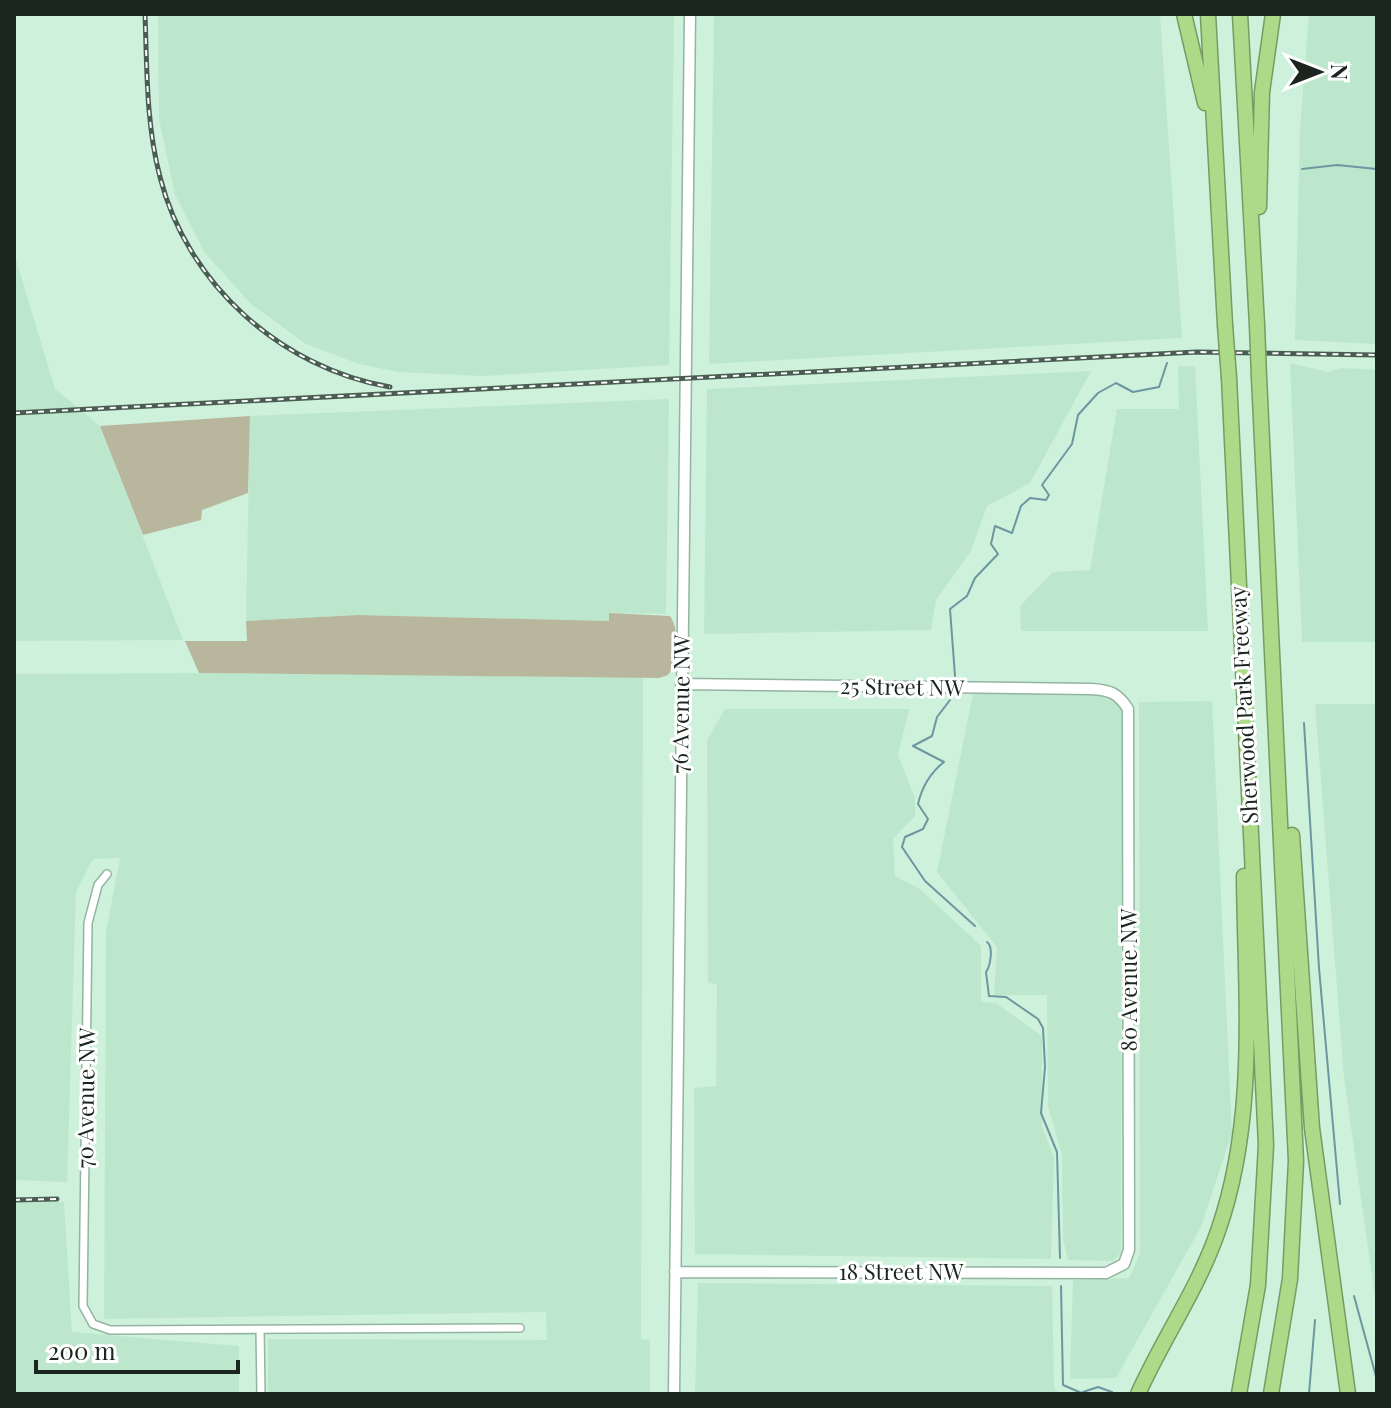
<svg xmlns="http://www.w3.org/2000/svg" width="1391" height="1408" font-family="'Playfair Display',serif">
<rect width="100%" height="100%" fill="#cef1db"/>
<path fill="#bde7cd" d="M158,14H674L669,365L483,376L398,372L359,364L306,344L251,304L205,253L175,195L159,119Z
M714,14H1160L1182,338L709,364Z
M1309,14H1377V344L1295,340L1300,128Z
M14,253L55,389L100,426L183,640L14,641Z
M1290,363L1328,372L1341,368L1377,370V642H1302Z
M1178,366H1195L1208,631H1021L1020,606L1053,572L1090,570L1117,409H1179Z
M1091,371L1030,483L987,506L971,551L936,600L931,630L704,634L707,389Z
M669,399L666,614L610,613V621L358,615L246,621L250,416Z
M199,673L643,677L641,1339L650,1340V1394H268V1339L547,1340L546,1312L104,1319L106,932L120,858L93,859L76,892L67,1182L14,1180V674Z
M973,694H1103L1122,708L1121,1253L1113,1261L1068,1260L1063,1239L1062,1156L1048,1106L1047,995H994L997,947L937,872Z
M1212,701L1232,1133L1201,1227L1116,1378L1070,1379L1073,1280L1129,1278L1140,1254L1139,702Z
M1315,704H1377V1311L1344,1078Z
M725,709H909L898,755L915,798V816L893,839L895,876L920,889L981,946V1002L996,1003L1042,1036V1127L1054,1157L1051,1259L695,1254L694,1088L716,1086L717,984L708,983L707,740Z
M14,1202H64L72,1332L239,1346V1394H14Z
M698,1283L1052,1286L1054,1387L1060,1394H695Z"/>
<path fill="#b8b79d" d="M250,416L248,493L202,510L201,520L143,535L100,426Z
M609,613L670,616C680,630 678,661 668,675L659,678L199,673L185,641H247L246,621L358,615L609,621Z"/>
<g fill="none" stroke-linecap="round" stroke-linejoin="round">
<path stroke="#6c97a0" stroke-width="2" d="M1302,169L1337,165L1377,169
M955,676L950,609L967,596L975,578L998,554L991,544L995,526L1012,533L1021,506L1030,498L1046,500L1049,495L1042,485L1072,444L1078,415L1098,393L1116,383L1133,392L1159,387L1167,363
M950,700L937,717L932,736L913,746L944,762C930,773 922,787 918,804L928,819L923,829L905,837L902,847L925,881L975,926
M1304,723L1319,968L1340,1204
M987,942C994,947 990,967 986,972L989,996L1006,997L1038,1019L1043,1028L1045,1067L1041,1113L1057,1152L1060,1258
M1061,1286L1063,1385L1084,1394
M1354,1296L1377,1380
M1083,1392L1098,1387L1112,1392
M1309,1394L1315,1320"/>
<defs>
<path id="street" d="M107,874L98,885L88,923L83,1306L93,1324L110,1330L520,1328
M260,1329L261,1394"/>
<path id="secondary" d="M675,1272L1106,1273L1124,1264L1129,1250L1128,709C1118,693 1110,690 1091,689L681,684
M674,1394L690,14"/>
<path id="highway" d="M1184,14L1205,103
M1208,14L1225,325
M1240,14L1257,325
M1259,207L1262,92L1273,14
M1259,377L1296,1161L1290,1279L1271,1394
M1229,378L1266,1145L1258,1285L1239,1394
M1292,835L1312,1128L1348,1394
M1138,1394C1163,1338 1198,1289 1218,1231C1258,1117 1245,994 1244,876"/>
</defs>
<use href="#street" stroke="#93b4a0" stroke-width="10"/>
<use href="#secondary" stroke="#93b4a0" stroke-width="13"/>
<use href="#highway" stroke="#799b63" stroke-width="17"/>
<use href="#street" stroke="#fff" stroke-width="7"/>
<use href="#secondary" stroke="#fff" stroke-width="10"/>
<use href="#highway" stroke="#adda88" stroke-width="14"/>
<defs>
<path id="rail" d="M145,14C147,68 146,124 160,177C187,284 281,368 390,387
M14,413L1197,352L1377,355
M14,1200L57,1199"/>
</defs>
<use href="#rail" stroke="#4a5d52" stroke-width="5"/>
<use href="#rail" stroke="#fff" stroke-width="2" stroke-dasharray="6" stroke-linecap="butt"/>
<defs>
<path id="highway-bridge" d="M1225,325L1229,378
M1257,325L1259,377"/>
</defs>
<use href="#highway-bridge" stroke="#799b63" stroke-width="17" stroke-linecap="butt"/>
<use href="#highway-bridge" stroke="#adda88" stroke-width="14"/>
</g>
<g text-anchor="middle" stroke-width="6" stroke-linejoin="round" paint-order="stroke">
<g font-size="22" fill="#19251e" stroke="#fff">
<text transform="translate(902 687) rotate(1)" y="8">25 Street NW</text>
<text transform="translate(681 704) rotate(-89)" y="8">76 Avenue NW</text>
<text transform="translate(1244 705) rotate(-93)" y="8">Sherwood Park Freeway</text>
<text transform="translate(1129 980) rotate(-90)" y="8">80 Avenue NW</text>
<text transform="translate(86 1098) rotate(-89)" y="8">70 Avenue NW</text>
<text x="901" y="1280">18 Street NW</text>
</g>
</g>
<rect width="1391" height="1408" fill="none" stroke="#19251e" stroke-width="32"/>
<g transform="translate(1319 72) rotate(90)" stroke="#ffffff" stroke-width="6" paint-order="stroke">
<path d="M0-6L14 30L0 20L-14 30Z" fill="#19251e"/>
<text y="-12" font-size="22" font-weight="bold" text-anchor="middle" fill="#19251e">N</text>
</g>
<path d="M36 1360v12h202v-12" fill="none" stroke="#19251e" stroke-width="4"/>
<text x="48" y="1360" font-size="24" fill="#19251e" stroke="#ffffff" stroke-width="6" paint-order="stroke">200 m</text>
</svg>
